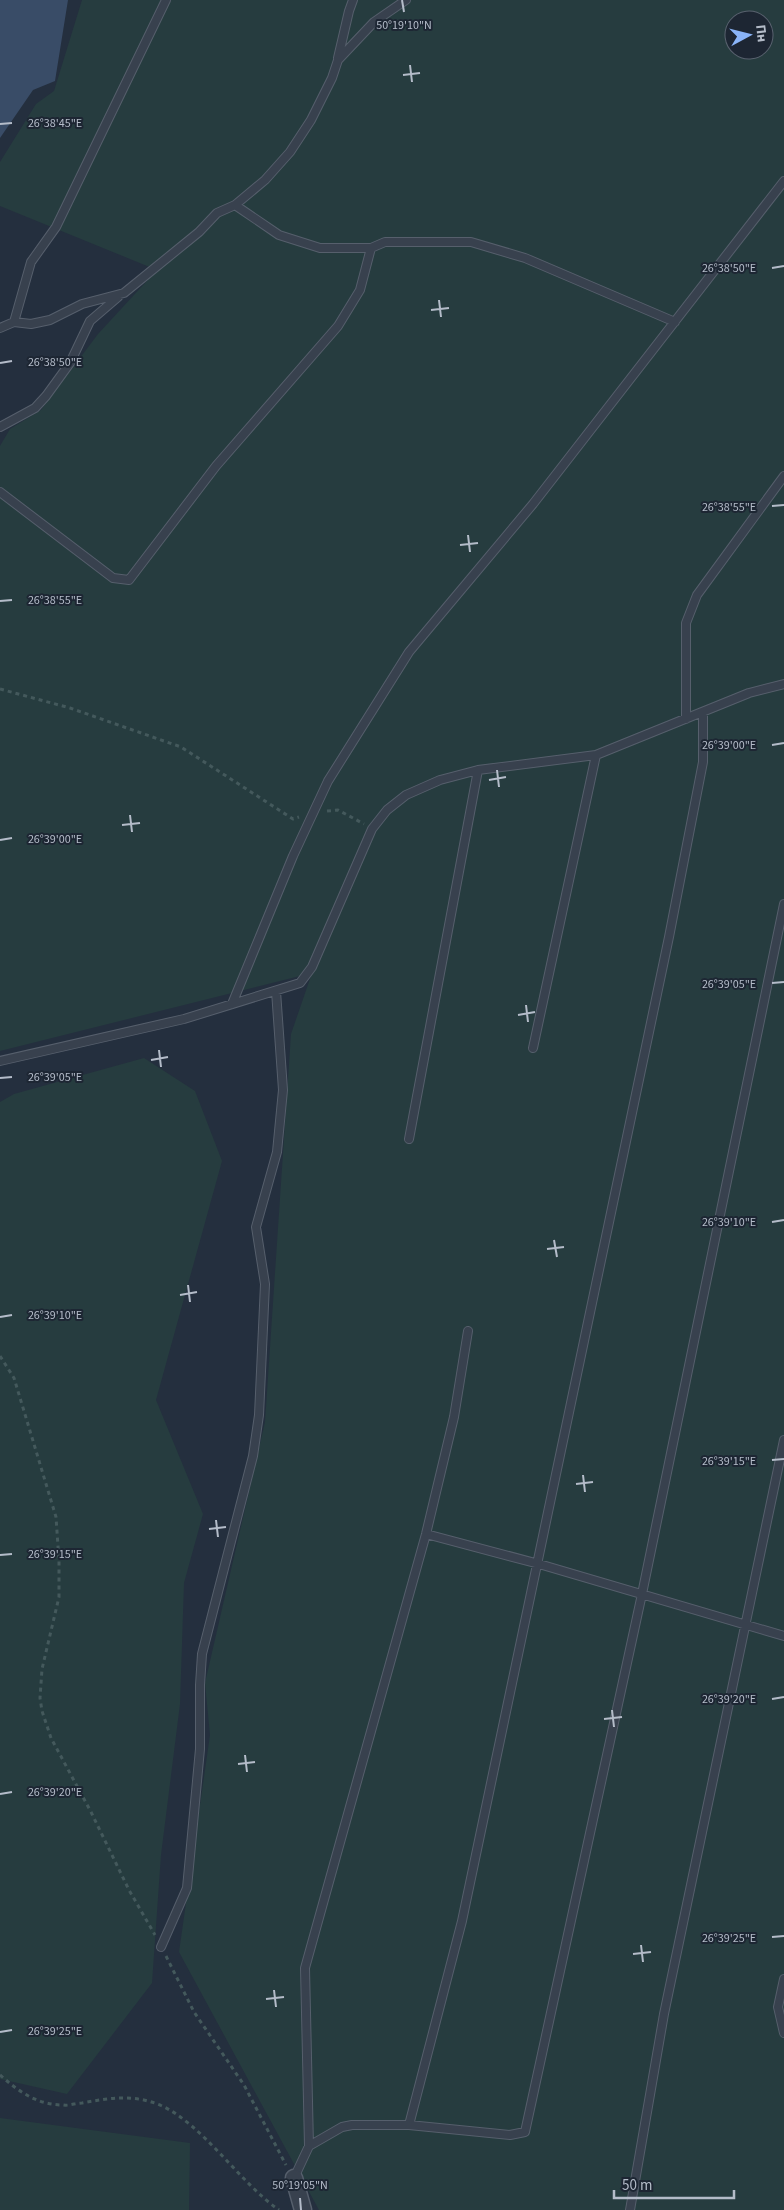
<svg xmlns="http://www.w3.org/2000/svg" width="784" height="2210" font-family="'Source Sans 3',sans-serif">
<rect width="100%" height="100%" fill="#242f3e"/>
<path fill="#263c3f" fill-rule="evenodd" d="M82,0H784V2210H319L179,1952L210,1735L205,1683L265,1422L291,1034L312,973L0,1051V446L10,429L41,410L98,334L157,270L0,206V162L36,104L54,91ZM734,20H764V50H734Z
M144,1058L195,1091L222,1161L156,1400L203,1514L184,1583L180,1704L161,1855L152,1983L67,2094L0,2079V1102L14,1094Z
M0,2118L190,2143L189,2210H0Z"/>
<path fill="#394c67" d="M0,0H68L55,81L33,90L0,138Z"/>
<g fill="none" stroke-linecap="round" stroke-linejoin="round">
<defs>
<path id="lane" d="M338,58L349,11L353,0
M235,205L279,235L320,248H371L385,242H471L525,258L675,322
M14,322L31,262L56,227L166,0
M0,328L14,322L31,324L50,320L82,304L124,293L199,232L217,213L235,205L265,180L290,152L311,120L332,78L338,60L374,22L406,0
M0,427L35,408L46,396L70,363L90,321L118,297
M0,492L113,578L129,580L216,466L338,326L360,290L371,248
M686,719V623L697,595L784,476
M232,1004L293,856L328,781L409,652L533,504L784,181
M533,1048L596,755
M0,1061L184,1019L300,983L312,967L372,829L387,810L406,795L440,780L478,770L596,755L749,693L784,684
M409,1139L478,770
M426,1534L539,1564L784,1636
M161,1947L187,1888L200,1749V1685L202,1654L253,1456L259,1415L265,1284L256,1227L277,1152L283,1090L276,991
M784,1979L778,2007L784,2033
M409,2125L462,1921L669,937L703,762V712
M309,2146L305,1968L426,1534L454,1417L468,1331
M294,2178L309,2146L342,2127L352,2125H409L510,2135L525,2132L642,1594L784,904
M630,2210L664,2014L784,1440"/>
<path id="street" d="M294,2178L303,2210"/>
</defs>
<use href="#lane" stroke="#565f6c" stroke-width="10"/>
<use href="#street" stroke="#565f6c" stroke-width="19"/>
<path stroke="#44595c" stroke-width="3" stroke-dasharray="4 4" stroke-linecap="butt" d="M0,689L70,708L181,747L293,819L299,817
M327,811L338,810L364,824
M0,1356L14,1378L56,1517L59,1561V1597L42,1669L40,1698L42,1711L51,1738L91,1812L129,1890L155,1935
M166,1956L194,2012L244,2085L286,2165
M0,2075C18,2091 37,2105 63,2105C69,2106 76,2103 82,2103C109,2098 133,2094 160,2105C203,2124 240,2183 279,2210"/>
<use href="#lane" stroke="#38414e" stroke-width="8"/>
<use href="#street" stroke="#38414e" stroke-width="16"/>
</g>
<path fill="none" stroke="#b4bcc9" stroke-width="2" d="M402,0L404,12M410,65L412,82M403,75L420,73M0,124L12,123M772,268L784,266M439,300L441,317M431,310L449,308M0,363L12,361M772,506L784,505M468,535L470,552M460,545L478,543M0,601L12,600M772,745L784,743M497,770L499,787M489,780L506,777M130,815L132,832M122,825L140,823M0,840L12,838M772,983L784,982M526,1005L528,1022M518,1015L535,1012M159,1050L161,1067M151,1060L168,1057M0,1078L12,1077M772,1222L784,1220M554,1240L557,1257M547,1249L564,1247M188,1285L190,1302M180,1295L197,1292M0,1317L12,1315M772,1460L784,1459M583,1475L585,1492M576,1484L593,1482M216,1520L218,1537M209,1529L226,1527M0,1555L12,1554M772,1699L784,1697M612,1710L614,1727M604,1719L622,1717M245,1755L247,1772M238,1764L255,1762M0,1794L12,1792M772,1937L784,1936M641,1945L643,1962M633,1954L651,1952M274,1990L276,2007M266,1999L284,1997M0,2032L12,2030M300,2198L301,2210"/>
<g font-size="12" text-anchor="middle" fill="#b4bcc9" stroke="#1d2633" stroke-width="4" stroke-linejoin="round" paint-order="stroke">
<text x="404" y="29">50°19'10"N</text>
<text x="55" y="127">26°38'45"E</text>
<text x="729" y="272">26°38'50"E</text>
<text x="55" y="366">26°38'50"E</text>
<text x="729" y="511">26°38'55"E</text>
<text x="55" y="604">26°38'55"E</text>
<text x="729" y="749">26°39'00"E</text>
<text x="55" y="843">26°39'00"E</text>
<text x="729" y="988">26°39'05"E</text>
<text x="55" y="1081">26°39'05"E</text>
<text x="729" y="1226">26°39'10"E</text>
<text x="55" y="1319">26°39'10"E</text>
<text x="729" y="1465">26°39'15"E</text>
<text x="55" y="1558">26°39'15"E</text>
<text x="729" y="1703">26°39'20"E</text>
<text x="55" y="1796">26°39'20"E</text>
<text x="729" y="1942">26°39'25"E</text>
<text x="55" y="2035">26°39'25"E</text>
<text x="300" y="2189">50°19'05"N</text>
</g>
<g transform="translate(749 35) rotate(83)"><circle r="24" fill="#1d2633" stroke="#59626f"/>
<path d="M0-4L9 19L0 12L-9 19Z" fill="#8ab4f8"/>
<text y="-8" font-size="14" font-weight="bold" text-anchor="middle" fill="#b4bcc9">Пн</text>
</g>
<path d="M614 2190v8h120v-8" fill="none" stroke="#b4bcc9" stroke-width="2.5"/>
<text x="622" y="2190" font-size="15" fill="#b4bcc9" stroke="#1d2633" stroke-width="4" paint-order="stroke">50 m</text>
</svg>
